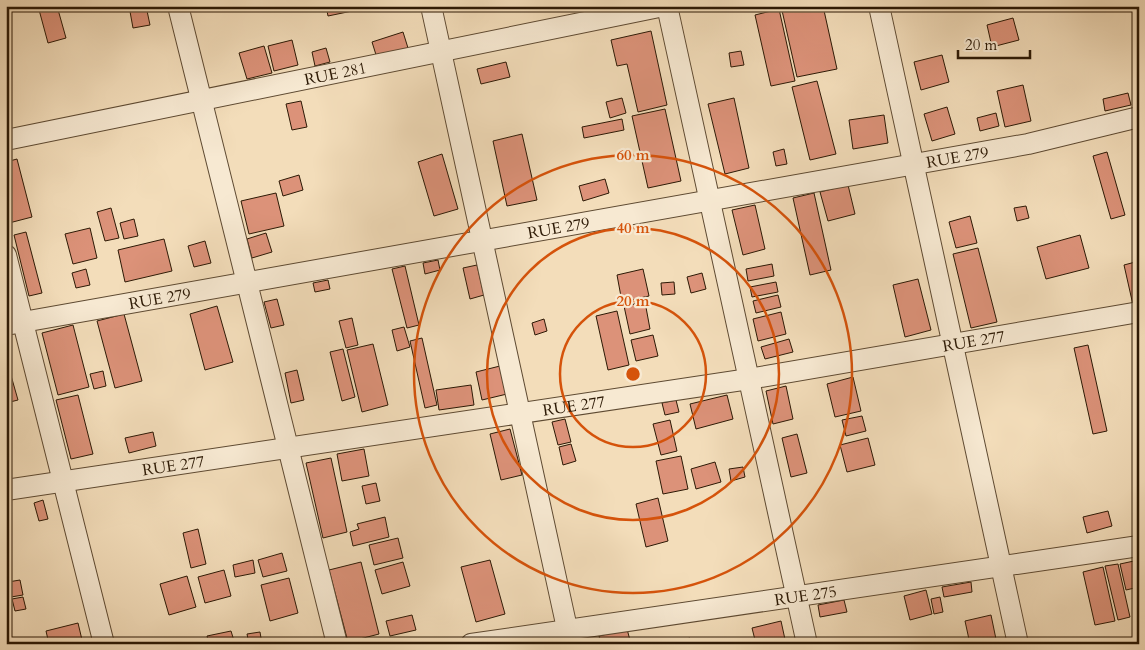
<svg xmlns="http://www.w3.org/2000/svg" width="1145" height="650" font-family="Cardo,serif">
<rect width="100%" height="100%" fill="#f3ddba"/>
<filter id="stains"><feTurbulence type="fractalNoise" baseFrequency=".004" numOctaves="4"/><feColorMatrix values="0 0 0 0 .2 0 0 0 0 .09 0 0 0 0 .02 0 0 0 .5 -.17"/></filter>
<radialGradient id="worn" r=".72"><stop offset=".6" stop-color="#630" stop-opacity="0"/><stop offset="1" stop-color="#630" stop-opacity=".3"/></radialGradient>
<path fill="#dc9279" stroke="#2c1905" d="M38,6H57L66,38L48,43Z
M129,6H146L150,25L133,28Z
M326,6H356L357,10L328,16Z
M781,6H823L837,69L797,77Z
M779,9L795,81L771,86L755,15Z
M1013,18L1019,40L992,47L987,25Z
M651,31L667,105L638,112L627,64L617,66L611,40Z
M403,32L408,48L377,58L372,42Z
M292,40L298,65L274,71L268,46Z
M264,46L272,73L247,79L239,53Z
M326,48L330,62L315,66L312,52Z
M741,51L744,65L731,67L729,53Z
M942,55L949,82L921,90L914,62Z
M506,62L510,77L481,84L477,69Z
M817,81L836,154L810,160L792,87Z
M1023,85L1031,121L1005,127L997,91Z
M1128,93L1131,105L1105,111L1103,99Z
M622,98L626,113L610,118L606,102Z
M734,98L749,168L725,174L708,104Z
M301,101L307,127L292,130L286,104Z
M947,107L955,134L932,141L924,114Z
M665,109L681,181L648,188L632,116Z
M996,113L999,126L980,131L977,118Z
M884,115L888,143L853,149L849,120Z
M622,119L624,130L584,138L582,127Z
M522,134L537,200L507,206L493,141Z
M784,149L787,164L776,166L773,152Z
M1107,152L1125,215L1111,219L1093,156Z
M442,154L458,209L434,216L418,162Z
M17,159L32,217L9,223L6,212V162Z
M299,175L303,190L283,196L279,181Z
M605,179L609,193L583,201L579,186Z
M848,185L855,214L828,221L820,192Z
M276,193L284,226L249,234L241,201Z
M814,193L831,270L810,275L793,198Z
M755,205L765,249L743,255L732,210Z
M1026,206L1029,218L1017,221L1014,208Z
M111,208L119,238L105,241L97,212Z
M970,216L977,243L956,248L949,222Z
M134,219L138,236L124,239L120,223Z
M90,228L97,258L73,264L65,234Z
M26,232L42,293L29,296L14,235Z
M266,233L272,252L252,258L247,239Z
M1080,235L1089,268L1046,279L1037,247Z
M164,239L172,271L125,282L118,250Z
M205,241L211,263L194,267L188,246Z
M978,248L997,322L971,328L953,254Z
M438,260L440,270L425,274L423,263Z
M1139,261V304L1133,305L1124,265Z
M772,264L774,276L748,281L746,269Z
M477,265L484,295L470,299L463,268Z
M405,266L419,325L407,328L392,269Z
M86,269L90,285L76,288L72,273Z
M643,269L649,296L622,302L617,275Z
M702,273L706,289L691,293L687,277Z
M918,279L931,330L905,337L893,285Z
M328,280L330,289L315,292L313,283Z
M674,282L675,294L662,295L661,283Z
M776,282L778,292L752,297L750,287Z
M778,295L781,307L756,313L753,301Z
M277,299L284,325L271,328L264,302Z
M645,302L650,329L630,334L624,306Z
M217,306L233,362L205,370L190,314Z
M617,311L629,365L608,370L596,316Z
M781,312L786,334L758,341L753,319Z
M124,314L142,381L115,388L97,321Z
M352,318L358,345L346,348L339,321Z
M544,319L547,331L535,335L532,323Z
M73,325L89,387L58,395L42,333Z
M404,327L410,347L397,351L392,330Z
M653,335L658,356L636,361L631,340Z
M422,338L437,405L425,408L410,341Z
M789,339L793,352L765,359L761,347Z
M373,344L388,405L362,412L347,350Z
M1088,345L1107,431L1093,434L1074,348Z
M343,349L355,397L342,401L330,352Z
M6,365H8L18,400L6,403Z
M500,366L507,394L482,400L476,372Z
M297,370L304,400L291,403L285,373Z
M103,371L106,386L94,389L90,374Z
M853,377L861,411L835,417L827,384Z
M471,385L474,405L439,410L436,390Z
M786,386L793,419L773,424L766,391Z
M78,395L93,454L71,459L56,400Z
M727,395L733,419L696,429L690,404Z
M676,400L679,412L665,415L662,403Z
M862,416L866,431L846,436L842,420Z
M565,419L571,442L558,445L552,422Z
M670,420L677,451L661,455L653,424Z
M510,429L522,475L501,480L490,434Z
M153,432L156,446L129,453L125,438Z
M797,434L807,473L791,477L782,438Z
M868,438L875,465L847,472L840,445Z
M571,444L576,461L563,465L559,447Z
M364,449L369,476L342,481L337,454Z
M681,456L688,489L663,494L656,461Z
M331,458L347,532L323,538L306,463Z
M715,462L721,482L696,489L691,469Z
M743,467L745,477L731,481L729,469Z
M376,483L380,501L366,504L362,486Z
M658,498L668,541L646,547L636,504Z
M43,500L48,519L39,521L34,503Z
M1108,511L1112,526L1087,533L1083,517Z
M385,517L389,537L353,546L350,532L359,529L357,524Z
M198,529L206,564L191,568L183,533Z
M398,538L403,558L374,565L369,545Z
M282,553L287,571L263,577L258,560Z
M253,560L255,573L235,577L233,565Z
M490,560L505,614L476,622L461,567Z
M1134,561L1139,587L1126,590L1120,564Z
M361,562L379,634L348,642L329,570Z
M403,562L410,586L382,594L375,570Z
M1118,564L1130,617L1118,620L1105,566Z
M1103,567L1115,621L1095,625L1083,572Z
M224,570L231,596L205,603L198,577Z
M187,576L196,607L169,615L160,584Z
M289,578L298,613L270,621L261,585Z
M20,580L23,595L11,597L8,582Z
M971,582L972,592L944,597L942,587Z
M926,590L932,614L910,620L904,596Z
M23,597L26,609L15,611L12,599Z
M940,597L943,612L934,614L931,599Z
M844,600L847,612L820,617L818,605Z
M412,615L416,630L390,636L386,621Z
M991,615L997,644H970L965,621Z
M781,621L786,644H756L752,628Z
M78,623L83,644H49L46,631Z
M627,629L631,644H601L599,636Z
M231,631L235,644H209L207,636Z
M260,632L262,644H249L247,634Z
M690,638L691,644H666Z"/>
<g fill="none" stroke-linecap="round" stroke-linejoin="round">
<defs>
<g id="minor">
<path d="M178,6L337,644"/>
<path d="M431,6L570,642"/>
<path d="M667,6L807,644"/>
<path d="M879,6L1018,644"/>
<path id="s1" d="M6,140L664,6"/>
<path d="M6,255L104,644"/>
<path id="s2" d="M6,325L1028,144L1139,117"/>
<path id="s3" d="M6,490L749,379L1139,312"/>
<path id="s4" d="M471,644L1139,546"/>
</g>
</defs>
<use href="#minor" stroke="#5e4a32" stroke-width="22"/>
<use href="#minor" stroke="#f7e9d2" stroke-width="20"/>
</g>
<g fill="none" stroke="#d5530b" stroke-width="2.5">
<circle cx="633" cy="374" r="73"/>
<circle cx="633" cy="374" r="146"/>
<circle cx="633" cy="374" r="219"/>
</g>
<g text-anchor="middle" stroke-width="4.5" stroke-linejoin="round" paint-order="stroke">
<g font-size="16" fill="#2c1905" stroke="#f7e9d2">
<text dy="6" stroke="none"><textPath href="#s1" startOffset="336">RUE 281</textPath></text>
<text dy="6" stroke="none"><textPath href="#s2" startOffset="966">RUE 279</textPath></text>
<text dy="6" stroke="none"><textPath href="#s2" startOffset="561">RUE 279</textPath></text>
<text dy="6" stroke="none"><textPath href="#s2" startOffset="156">RUE 279</textPath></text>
<text dy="6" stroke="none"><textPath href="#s3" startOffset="979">RUE 277</textPath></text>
<text dy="6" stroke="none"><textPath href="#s3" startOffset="574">RUE 277</textPath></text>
<text dy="6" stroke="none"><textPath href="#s3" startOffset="169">RUE 277</textPath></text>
<text dy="6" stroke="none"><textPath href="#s4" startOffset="338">RUE 275</textPath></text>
</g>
</g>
<circle cx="633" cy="374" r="8" fill="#d5530b" stroke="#f7e9d2" stroke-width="2.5"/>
<g font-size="15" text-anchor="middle" font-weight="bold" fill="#d5530b" stroke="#f7e9d2" stroke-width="4.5" stroke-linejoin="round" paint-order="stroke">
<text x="633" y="160">60 m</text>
<text x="633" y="233">40 m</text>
<text x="633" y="306">20 m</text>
</g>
<rect width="1145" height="650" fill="none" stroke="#f3ddba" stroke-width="25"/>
<rect x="8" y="8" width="1130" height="635" fill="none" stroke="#2c1905" stroke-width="2.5"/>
<rect x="12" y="12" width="1120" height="625" fill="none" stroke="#2c1905"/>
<path d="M958 50v8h72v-8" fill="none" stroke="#2c1905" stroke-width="2.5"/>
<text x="965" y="50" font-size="15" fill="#2c1905" stroke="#f7e9d2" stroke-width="4" paint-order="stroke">20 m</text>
<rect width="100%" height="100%" filter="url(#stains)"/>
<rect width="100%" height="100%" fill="url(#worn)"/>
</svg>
